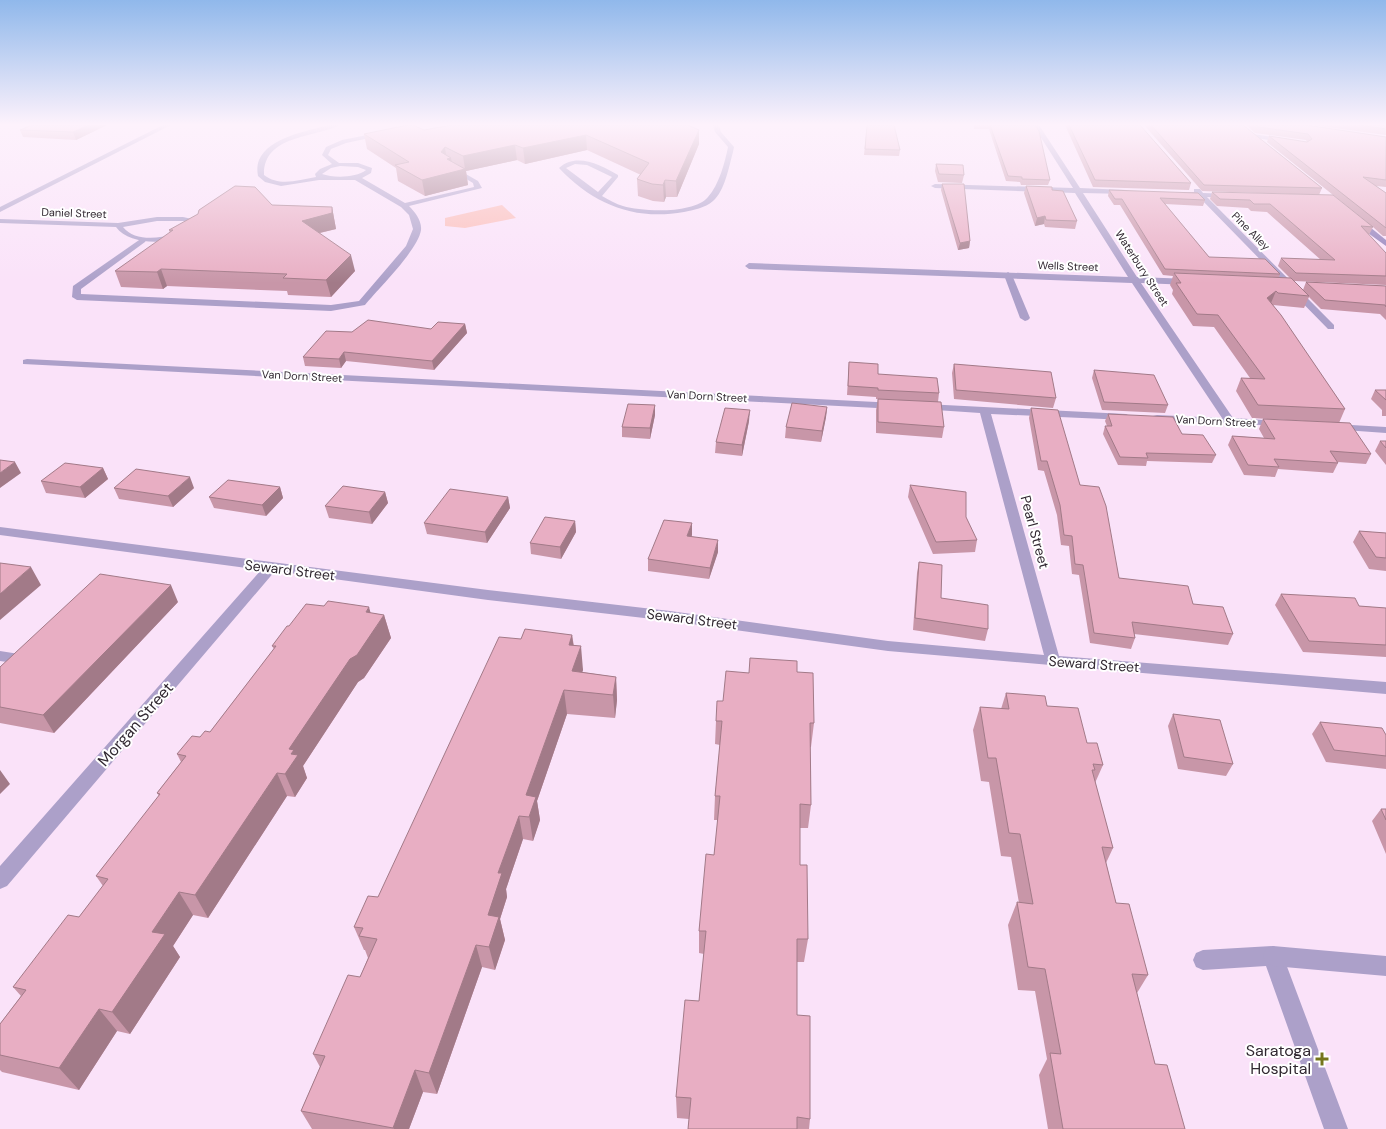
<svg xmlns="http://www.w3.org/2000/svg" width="1386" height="1129" font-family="'DM Sans',sans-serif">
<rect width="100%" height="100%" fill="#fae2f9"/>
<path fill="#fbbcb7" d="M502,205L516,218L465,228L445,226V218Z"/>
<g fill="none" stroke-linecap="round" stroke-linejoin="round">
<path fill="#aca0c9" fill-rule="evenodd" d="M329,125H340C314,138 263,135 264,175C280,187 298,180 316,177L315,174L320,169L332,164L322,155L326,147L342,140L382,132L384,135L346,143L331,149L328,155L339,163H358L372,168L371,173L362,178L405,203L474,187L473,183L448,168L447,167L450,165L478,181L482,188L409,206C415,212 422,221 421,230C418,250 379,288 365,305L331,311L77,300L72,297L73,286L142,238L146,240L145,242L81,289V294L331,305L359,301L406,246L413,229L409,215L401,207L355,180H319L281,186L265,182L258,176C257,171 257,165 259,160C269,137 307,131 329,125ZM340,166L358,167L366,170C356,178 333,178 322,174L331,168Z
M713,125H719L721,132L734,147L733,152C729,166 725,191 713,201C705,208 693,210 684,212C634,221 593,204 559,168C576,152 601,165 618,175V177L602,196C609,200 616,204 623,206C643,212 694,214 708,197C719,185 725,162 728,147L715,132ZM575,164L587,165L612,177L598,192L566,168Z
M1008,272L1012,275L1030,318L1028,320L1025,321L1020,318L1004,275Z
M1273,946L1280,949L1283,956L1348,1129H1324L1266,966L1203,970L1196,967L1193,960L1196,953L1203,950Z"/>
<path fill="#aca0c9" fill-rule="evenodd" d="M163,125H171L0,212V207Z
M1033,125H1039L1080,188L1126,190L1130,192L1126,194L1083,193L1137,277L1190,279L1194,282L1190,285L1141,283L1233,418L1280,421L1284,422L1286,424L1284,426L1153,420L1151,418L1153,416L1157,415L1222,418L1132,283L749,269L745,266L749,263L1128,277L1075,193L935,188L931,186L935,184L1073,188Z
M1252,134L1287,139L1290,141L1287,143L1250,137Z
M1194,189H1200L1203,193L1232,194L1233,196L1229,198L1207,197L1334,325V329H1328L1199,197L1183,196L1179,194L1183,192H1194Z
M157,217H183L201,221L202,228C183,244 132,249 116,227L0,223V219L118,223ZM157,221H183L194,224V227C175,236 138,246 123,227Z
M27,359L896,403L901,406L896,409L23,364V360Z
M925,404L1126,414L1132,417L1126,420L991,414L1059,656L1386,682V694L888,651L670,621L488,600L275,571L7,886L0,889V866L261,570L0,535V527L488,590L670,611L888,641L1044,655L980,413L921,409L920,407Z
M1334,424L1386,427V433L1330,429L1328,427L1330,425Z
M0,651L19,654L22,658L19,662L14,663L0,661Z
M1273,946L1386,956V976L1273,966L1266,963L1263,956L1266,949Z"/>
<path fill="#8d7bb7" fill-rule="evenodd" d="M1354,219H1360L1386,240V246L1354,223Z"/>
</g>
<path fill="#c896a8" d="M32,125H107L76,140L23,137L20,130Z
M867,125L900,150L899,156L864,155Z
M971,125H1035L1050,180L1048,185H1021L1020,182L1006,181L989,129H974V125Z
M1065,125H1140L1191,183L1189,190L1093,187Z
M1144,125H1243L1322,188L1319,195L1202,191Z
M1246,125H1306L1386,137V187L1376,186L1386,193V236H1383L1373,227L1369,235L1386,253V285L1294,281L1303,290L1306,282L1386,286V320L1380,314L1321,309L1309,297L1304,308L1273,305L1345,409L1339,423L1252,418L1236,391L1241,378H1250L1214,327L1193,326L1172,294L1173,290L1170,285L1173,276L1163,275L1120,205H1114L1108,196L1109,190L1205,200L1203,206L1165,204L1209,257L1280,274L1279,278H1290L1278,266L1281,258L1321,260L1267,212L1251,211L1248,208L1217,206L1210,199L1212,192L1368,223L1267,142L1269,136L1307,142L1306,140L1255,133Z
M1311,125H1386V135Z
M424,130H699V144L677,197H666L664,202L653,201L638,196L637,179L641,175L587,150L525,164L517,160L466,171L468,185L425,196L398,181L396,168L367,149L364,134Z
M936,164L964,175L962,183L938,182L935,171Z
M942,184L970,241L969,248L958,250L941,190Z
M1026,186L1052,190L1077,221L1075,229L1045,227L1044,224L1035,226L1024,193Z
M272,205L332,207L336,229L320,233L355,271L331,297L288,295L287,291L167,286L163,289L121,287L115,271L170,233L169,230Z
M465,324L467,333L434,370L346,361L341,368L305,366L303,357L352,332L431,329Z
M849,362L878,374L939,393L938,402L944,427L942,438L876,433V410L878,399H876V397L847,395Z
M954,364L1056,398L1053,408L954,399L952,373Z
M1094,370L1168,405L1165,413L1102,410L1092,378Z
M1375,390H1386V416H1382V410L1371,399Z
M655,405V415L650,439L622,437V427Z
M827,407L826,417L821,442L785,438L786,427Z
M1031,408L1080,485L1119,578L1193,604L1233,634L1228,645L1134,634L1135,638L1131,649L1090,643L1079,575L1072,574L1069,546L1061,545L1057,515L1044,471L1038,470L1029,418Z
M1108,414L1182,434L1216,455L1212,463L1147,461L1146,466L1118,465L1103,434L1105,426H1107L1105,421Z
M1263,419L1371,454L1366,464L1338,462V463L1333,473L1278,469L1275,477L1244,475L1228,445L1232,436L1264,438L1259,429Z
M749,421L742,456L715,453L716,442Z
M1380,441H1386V465L1375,451Z
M103,468L108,479L85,498L46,493L41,481Z
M910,485L977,540L975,552L933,554L908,497Z
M280,487L283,498L266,516L214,508L209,497Z
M114,488H194L173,507L119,499Z
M385,492L388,503L372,524L329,518L325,506Z
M508,497L510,508L487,543L427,534L424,523Z
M575,521L576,532L561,559L531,554L530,543Z
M1359,531L1386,533V571L1369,569L1353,542Z
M692,535L691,537L718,552L709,579L648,571V559Z
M919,562L941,598L988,629L985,641L913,630L917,573Z
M1281,594L1359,606L1386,608V657L1303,652L1275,605Z
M178,602L54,733L0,723V667Z
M371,613L384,615L391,638L364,678L358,682L303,766L307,778L295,797L287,796L208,918L193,915L173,946L180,957L130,1034L117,1031L79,1090L2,1072L0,1070V1024L21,996L13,987L79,917L103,886L96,876L159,796L157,793L181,762L177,754L200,737L210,732L274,649L272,646L289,626Z
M572,635L574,646L583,670L582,672L616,677L617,700L615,718L567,714L537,801L540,820L533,841L523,839L506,889L507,897L500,919L505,940L495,970L482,967L437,1094L423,1092L409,1129H312L301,1111L320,1067L313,1054L360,977L368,958L365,950H364L354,927L378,897L521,639Z
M797,672L814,723L811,747H810L811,805L808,828H800V865L808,939L804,962H797V1015L810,1119L809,1129H688L689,1119L677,1118L676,1097L699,1001L704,954L699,953V931L714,855L718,820H714L715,796L720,745L715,744L716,721L723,701L749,673Z
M1006,693L1047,706L1087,743L1103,765L1095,783L1113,848L1106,863L1116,903L1148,975L1137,993L1155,1064L1185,1129H1048L1039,1075L1047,1059L1035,991L1018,990L1008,925L1017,902L1019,903L1011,857L1001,856L989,782L981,781L973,730L980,707L1001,709Z
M1173,714L1233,764L1226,776L1178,769L1168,726Z
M1320,722L1386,735V769L1326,762L1312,734Z
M1381,809H1386V854L1372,821Z"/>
<path fill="#a27a88" d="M89,125H107L76,140L73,132Z
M699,130V144L677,197L676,181Z
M586,135L587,150L525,164L523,148Z
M515,145L517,160L466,171L468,185L425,196L422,180L447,159L451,158L454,172L465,169L463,156Z
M445,147L447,162L441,152Z
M665,180L666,197L664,202L663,185Z
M332,207L336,229L306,236L302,221Z
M1045,216L1044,224L1035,226L1037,218Z
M970,241L969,248L958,250L960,243Z
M351,255L355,271L331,297L326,280Z
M161,269L167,286L163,289L157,272Z
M1276,291L1271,303L1267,298Z
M465,324L467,333L434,370L432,361Z
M344,352L346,361L341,368L339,359Z
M655,405V415L650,439V428Z
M827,407L826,417L821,442L822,431Z
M750,410L749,421L742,456V445Z
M15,462L21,473L0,488V473Z
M103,468L108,479L85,498L80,487Z
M190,477L194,488L173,507L168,496Z
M280,487L283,498L266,516L262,505Z
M385,492L388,503L372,524L369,512Z
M508,497L510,508L487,543L485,532Z
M575,521L576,532L561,559L560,547Z
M692,523V535L688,548L687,536Z
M718,540V552L709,579L710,568Z
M31,567L41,585L0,620V594Z
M171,585L178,602L54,733L43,715Z
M369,607L375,629L384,615L391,638L364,678L358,682L303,766L307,778L295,797L285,774L289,749Z
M572,635L575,658L569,645Z
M581,646L583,670L576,691L572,671Z
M616,677L617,700L615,718L613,695Z
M564,690L567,714L537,801L540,820L533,841L526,795Z
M0,770L10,784L0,794Z
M277,773L287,796L208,918L195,895Z
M519,816L523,839L506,889L507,897L500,919L505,940L495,970L489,947L488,915L498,873Z
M179,892L193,915L173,946L180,957L130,1034L112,1012L152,932Z
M476,945L482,967L437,1094L429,1073Z
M99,1009L117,1031L79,1090L59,1068Z
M415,1070L423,1092L409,1129H394L393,1128Z"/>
<path fill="#e8aec3" stroke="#a27a88" d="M32,125H89L73,132L20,130Z
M408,125H413L424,130L452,125H688L699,130L676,181L665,180L663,185L652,184L637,179L649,163L586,135L523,148L515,145L463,156L445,147L441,152L451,158L447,159L465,169L422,180L395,165L409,162L364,134Z
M867,125H894L900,150L865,149Z
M990,125H1035L1039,131L1050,180L1022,179V177L1008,176Z
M1069,125H1140L1191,183L1095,180Z
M1151,125H1243L1322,188L1204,185Z
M1256,125H1306L1386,137V180L1363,177L1386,193V228L1269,136L1307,142L1312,139L1308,134L1258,127Z
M1358,125H1386V129Z
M936,164L963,165L964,175L939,174Z
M942,184H964L970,241L960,243Z
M235,186L255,187L272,205L332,207V213L302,221L351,255L326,280L283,278L287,274L161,269L157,272L115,271L173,230H169L198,214L199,210Z
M1026,186L1052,187V190L1063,191L1077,221L1046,220L1045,216L1037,218Z
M1109,190L1198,193L1205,200L1160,198L1209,257L1265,259L1280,274L1165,269L1122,199H1115Z
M1212,192L1333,195L1373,227L1361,226L1386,253V276L1296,273L1281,258L1335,260L1270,204H1254L1250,200L1220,199Z
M1174,273L1291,278L1309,296L1278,293L1276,291L1267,298L1281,315L1345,409L1258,405L1241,378L1265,379L1218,315L1197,314L1176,283H1181Z
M1306,282L1386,286V307L1385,305L1325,300Z
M368,320L431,329L438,322L465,324L432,361L344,352L339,359L303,357L326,331L352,332Z
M849,362L878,364V374L937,378L939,393L878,390V388L848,386Z
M954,364L1051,372L1056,398L956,390Z
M1094,370L1154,375L1168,405L1104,402Z
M1375,390H1386V400Z
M878,399L941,402L944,427L878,422Z
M792,403L827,407L822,431L786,427Z
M628,404L655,405L650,428L622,427Z
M725,408L750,410L742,445L716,442Z
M1031,408L1058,410L1080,485L1099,487L1106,506L1119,578L1188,586L1193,604L1223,607L1233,634L1132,622L1135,638L1094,633L1083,565L1075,564L1072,536L1064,535L1060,505L1047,461H1041Z
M1108,414L1173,417L1182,434L1203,435L1216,455L1146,453L1148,458L1120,457L1105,426H1112Z
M1263,419L1350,423L1371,454L1330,451L1338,463L1274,459L1279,467L1248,465L1232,436L1275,439Z
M1380,441H1386V448Z
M0,460L15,462L0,473Z
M65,463L103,468L80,487L41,481Z
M136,469L190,477L168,496L114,488Z
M228,480L280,487L262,505L209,497Z
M910,485L966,492V517L977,540L936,542Z
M343,486L385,492L369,512L325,506Z
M450,489L508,497L485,532L424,523Z
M545,517L575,521L560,547L530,543Z
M664,520L692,523L687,536L718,540L710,568L648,559Z
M1359,531L1386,533V558L1376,557Z
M919,562L942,565L941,598L988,605V629L915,618Z
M0,563L31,567L0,594Z
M100,574L171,585L43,715L0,707V667Z
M1281,594L1355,598L1359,606L1386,608V645L1309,641Z
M328,601L369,607L366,612L384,615L357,655L350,659L289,749L294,750L291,754L298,755L285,774L277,773L195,895L179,892L152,932L165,934L112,1012L99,1009L59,1068L0,1055V1024L26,990L13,987L68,915L79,917L108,879L96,876L160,794L157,793L186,756L177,754L192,736L200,737L205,731L210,732L276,646H272L287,626H289L306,604L324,606Z
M525,629L572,635L569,645L581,646L572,671L616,677L613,695L564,690L526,795L536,797L529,817L519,816L498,873H502L488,915L499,917L489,947L476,945L429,1073L415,1070L393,1128L301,1111L325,1056L313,1054L348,975L360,977L377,939L359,936L363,928L354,927L368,896L378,897L499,637L521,639Z
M750,658L797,661V672L813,673L814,723H810L811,805L800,804V865H807L808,939H797V1015L810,1016V1119L797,1117V1129H688L691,1098L676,1097L685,1000L699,1001L706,931H699L706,854L714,855L720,796H715L722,721H716L717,701H723L726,671L749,673Z
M1006,693L1045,696L1047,706L1078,708L1087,743H1097L1103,765L1093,764L1095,770H1092L1113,848L1102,847L1116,903L1129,904L1148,975L1132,974L1155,1064L1167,1065L1185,1129H1063L1050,1053L1061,1054L1045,969L1028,967L1017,902L1033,904L1020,834L1009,833L996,758H988L980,707L1009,709Z
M1173,714L1220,720L1233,764L1184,757Z
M1320,722L1382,728L1386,735V756L1334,750Z
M1381,809H1386V820Z"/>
<linearGradient id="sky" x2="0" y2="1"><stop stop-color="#90b8eb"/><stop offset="0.44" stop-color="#fdf2fc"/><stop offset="1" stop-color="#fdf2fc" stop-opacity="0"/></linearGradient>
<rect width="1386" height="283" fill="url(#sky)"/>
<path fill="#75761c" stroke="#fff" stroke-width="2" d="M1319.5 1051.5h5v5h5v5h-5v5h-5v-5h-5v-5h5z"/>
<g text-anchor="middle" stroke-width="4" stroke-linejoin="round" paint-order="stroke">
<g font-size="11" fill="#312831" stroke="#fff">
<text transform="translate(74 213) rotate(2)" y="4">Daniel Street</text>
<text transform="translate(1251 231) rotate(45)" y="4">Pine Alley</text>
<text transform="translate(1068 266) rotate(2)" y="4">Wells Street</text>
<text transform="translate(1142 268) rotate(57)" y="4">Waterbury Street</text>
<text transform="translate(302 376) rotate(3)" y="4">Van Dorn Street</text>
<text transform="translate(707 396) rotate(3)" y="4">Van Dorn Street</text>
<text transform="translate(1216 421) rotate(3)" y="4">Van Dorn Street</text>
</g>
<g font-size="14" fill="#312831" stroke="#fff">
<text transform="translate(1035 532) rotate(75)" y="5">Pearl Street</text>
<text transform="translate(290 570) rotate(7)" y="5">Seward Street</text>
<text transform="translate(692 619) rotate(7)" y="5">Seward Street</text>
<text transform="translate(1094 664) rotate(4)" y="5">Seward Street</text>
</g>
<g font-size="16" fill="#312831" stroke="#fff">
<text transform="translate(135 724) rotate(-49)" y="6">Morgan Street</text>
</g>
<g font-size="16" fill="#312831" stroke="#fff" text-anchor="end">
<text x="1311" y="1056">Saratoga<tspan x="1311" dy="18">Hospital</tspan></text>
</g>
</g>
</svg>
